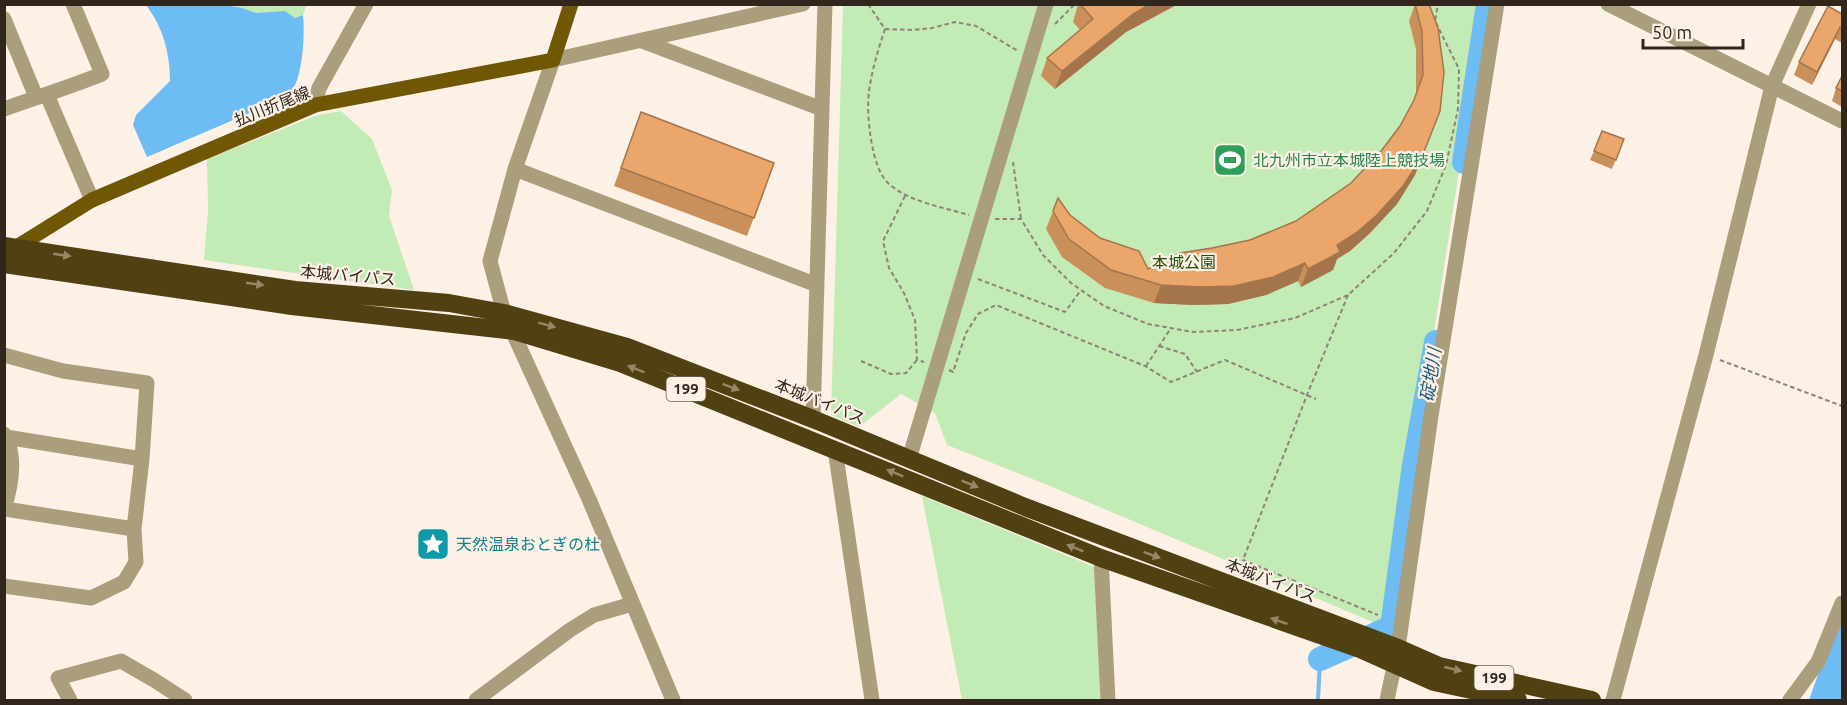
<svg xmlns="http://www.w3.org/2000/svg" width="1847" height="705" font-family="Ubuntu,'Noto Sans JP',sans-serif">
<rect width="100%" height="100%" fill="#fdf1e6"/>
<path fill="#c2ebb6" d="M307,4L303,15L295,18C277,5 271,17 254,13C245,10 236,6 226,5Z
M843,5H1485L1389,620L1382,626L1045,484L947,445L935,413L901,394L859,427L831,415Z
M341,111L372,139L392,190L389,216L414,290L204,260L208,211L207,159L318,115Z
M922,496L1099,569L1110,700H962Z"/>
<path fill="#6dbcf3" d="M146,5H226L242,8L256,13L285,11L295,18L303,15C305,32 303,79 291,91C287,96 280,99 275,102L147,157L133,125L136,115L170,81C170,53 163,27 146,5Z
M1842,618V700H1809L1820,669Z"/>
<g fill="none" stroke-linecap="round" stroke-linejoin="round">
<path stroke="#6dbcf3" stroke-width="4" d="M1318,700L1320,659"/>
<path stroke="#6dbcf3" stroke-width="24" d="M1464,162L1488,4
M1320,659L1392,627L1414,465L1436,342"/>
<path stroke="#8e8379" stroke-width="2" stroke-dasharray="4.5 3" stroke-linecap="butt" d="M868,4L885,29C878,50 872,70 869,91C866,113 871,169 889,184C910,202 942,207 969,215
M1055,24L1075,4
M885,29L913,30L932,28L955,22L976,26L1018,51
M1013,162L1021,219
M905,196L883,241L889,268L904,293L915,320L917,360L924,362
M995,219H1021L1043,255L1071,283L1104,306L1148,324L1193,332L1237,330L1295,318L1348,295L1394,253L1427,211L1446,165L1458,109L1459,69L1435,21L1438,4
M978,279L1065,312L1081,290
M1348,295L1307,395L1243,560L1378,615
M1159,346L1185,354L1197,372
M1720,360L1842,406
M861,361L891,374L906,373L917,360
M1146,366L1171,328
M949,370L953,372L966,333L978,314L996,305L1145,366L1171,382L1225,360L1316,399"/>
<path stroke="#ab9e7c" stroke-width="15" d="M1608,4L1842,121
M4,19L36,97
M642,41L822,109
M47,95L92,200
M315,105L319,88L366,4
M4,109C37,97 70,87 102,74L73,4
M515,169L817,285
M4,355L63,371L147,383L142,459L134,529L136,562L124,582L91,598L4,586
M813,419L825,4
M4,434C17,456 11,487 4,509
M6,437L142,459
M835,449L872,700
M909,459L1046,4
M5,509L134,529
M1101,558L1108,700
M70,700L58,678L121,661L154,680L185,700
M476,700L570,630L594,615L632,604
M673,700L589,499L504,313L490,261L515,169L553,60L803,4
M1387,700L1398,648L1431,416L1497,4
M1613,700L1706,355L1772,86L1809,4
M1790,700L1818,662L1842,603"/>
<path stroke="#6f5704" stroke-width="15" d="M10,251L92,200L315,105L553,60L571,4"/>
<path stroke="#514112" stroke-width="18" d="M4,246L295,290L449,303L504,313L627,347L813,419L1025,507L1398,648L1439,666L1592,700
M4,264L292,306L514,331L620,363L1101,558L1360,649L1434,682L1518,700"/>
</g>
<path fill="#ca905c" d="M1078,4H1178L1126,32L1055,89L1041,76L1047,58L1080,30L1073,22Z
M1415,4H1429L1415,175L1397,204L1370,233L1350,251L1337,259L1333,270L1301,287L1298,281L1266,295L1228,304L1193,305L1154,303L1105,288L1062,257L1046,229L1058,198L1070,215L1100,238L1148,269L1212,248L1250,240L1296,221L1351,183L1382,150L1400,126L1413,103L1416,93V49L1409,21Z
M1842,14V43L1835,39L1812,85L1794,75L1799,62Z
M1842,76V107L1832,101L1836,88Z
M641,112L774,163L747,236L614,186Z
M1624,139L1612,169L1590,160L1594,151Z"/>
<path fill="#a4754b" d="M1150,4H1178L1126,32L1055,89L1062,71L1133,14Z
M1840,27L1835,39L1812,85L1817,72Z
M1440,111L1415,175L1397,204L1370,233L1350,251L1337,259L1333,270L1301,287L1308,269L1337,245Z
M1305,263L1298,281L1266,295L1228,304L1193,305L1154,303L1161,285Z"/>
<path fill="#eba76b" stroke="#a4754b" stroke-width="1.5" d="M1080,4H1150L1133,14L1062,71L1047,58L1093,19Z
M1415,4H1429L1438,28L1444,72L1440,111L1422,157L1403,186L1377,215L1356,233L1337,245L1340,252L1308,269L1305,263L1273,277L1234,286L1200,287L1161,285L1111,270L1069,239L1053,211L1058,198L1070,215L1100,238L1139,251L1148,269L1180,253L1212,248L1250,240L1296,221L1351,183L1382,150L1400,126L1414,100L1423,75L1422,31Z
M1828,6L1842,14V28L1840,27L1817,72L1799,62Z
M1842,76V91L1836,88Z
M641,112L774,163L754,218L621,168Z
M1602,131L1624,139L1616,160L1594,151Z"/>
<defs><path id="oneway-solid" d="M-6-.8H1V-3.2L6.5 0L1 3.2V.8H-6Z" transform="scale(1.5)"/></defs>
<g fill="#968767">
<use href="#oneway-solid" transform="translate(62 255) rotate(8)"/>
<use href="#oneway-solid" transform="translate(255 284) rotate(8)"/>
<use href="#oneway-solid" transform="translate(547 325) rotate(15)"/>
<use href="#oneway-solid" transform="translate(636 369) rotate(-158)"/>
<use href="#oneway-solid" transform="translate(731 387) rotate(21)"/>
<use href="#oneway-solid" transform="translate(895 473) rotate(-158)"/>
<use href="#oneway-solid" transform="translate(970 484) rotate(22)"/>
<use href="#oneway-solid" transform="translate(1075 548) rotate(-158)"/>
<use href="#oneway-solid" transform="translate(1152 555) rotate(21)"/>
<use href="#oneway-solid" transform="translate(1279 621) rotate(-161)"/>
<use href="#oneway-solid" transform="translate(1453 669) rotate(13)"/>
</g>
<defs>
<symbol id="stadium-square" viewBox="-11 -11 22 22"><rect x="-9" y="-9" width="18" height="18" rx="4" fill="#2e9e5b" stroke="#fdf1e6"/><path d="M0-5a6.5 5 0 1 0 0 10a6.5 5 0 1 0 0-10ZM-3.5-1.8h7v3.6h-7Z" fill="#fff"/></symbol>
<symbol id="sight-square" viewBox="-11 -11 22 22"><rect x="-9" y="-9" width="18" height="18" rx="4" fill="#0f9aa8" stroke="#fdf1e6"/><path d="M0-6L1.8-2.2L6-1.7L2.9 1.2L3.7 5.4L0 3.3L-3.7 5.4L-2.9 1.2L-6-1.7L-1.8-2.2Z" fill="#fff"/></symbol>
</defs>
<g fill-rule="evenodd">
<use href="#stadium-square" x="1211" y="141" width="38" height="38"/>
<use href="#sight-square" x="414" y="525" width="38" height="38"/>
</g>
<g text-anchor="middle" stroke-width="4.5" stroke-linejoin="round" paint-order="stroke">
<g fill="#fdf1e6" stroke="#6e6359" stroke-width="1.5">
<rect x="666.5" y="377" width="39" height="24" rx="4.5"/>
<rect x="1474.5" y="666" width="39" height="24" rx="4.5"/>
</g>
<g font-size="15" font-weight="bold" fill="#31261c">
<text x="686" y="394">199</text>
<text x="1494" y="683">199</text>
</g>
<g font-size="16" fill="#31261c" stroke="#fdf1e6">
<text transform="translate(272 106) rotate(-22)" y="6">払川折尾線</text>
<text transform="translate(348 275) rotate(5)" y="6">本城バイパス</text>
<text transform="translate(820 401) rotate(22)" y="6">本城バイパス</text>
<text transform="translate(1271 580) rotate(21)" y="6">本城バイパス</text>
</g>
<g font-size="16" fill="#27864d" stroke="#fdf1e6" text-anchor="start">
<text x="1253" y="166">北九州市立本城陸上競技場</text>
</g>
<g font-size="16" fill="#205109" stroke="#fdf1e6">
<text x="1184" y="268">本城公園</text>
</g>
<g font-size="16" fill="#0d838f" stroke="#fdf1e6" text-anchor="start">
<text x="456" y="550">天然温泉おとぎの杜</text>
</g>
<g font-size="18" font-style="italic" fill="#1e597d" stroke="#fdf1e6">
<text transform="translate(1431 375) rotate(-81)" y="6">碇地川</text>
</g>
</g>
<rect width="1847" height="705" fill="none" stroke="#31261c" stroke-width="12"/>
<path d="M1643 39v9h100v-9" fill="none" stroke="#31261c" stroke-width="3"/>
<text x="1652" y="39" font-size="18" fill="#31261c" stroke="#fdf1e6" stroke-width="4.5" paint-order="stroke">50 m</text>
</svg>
